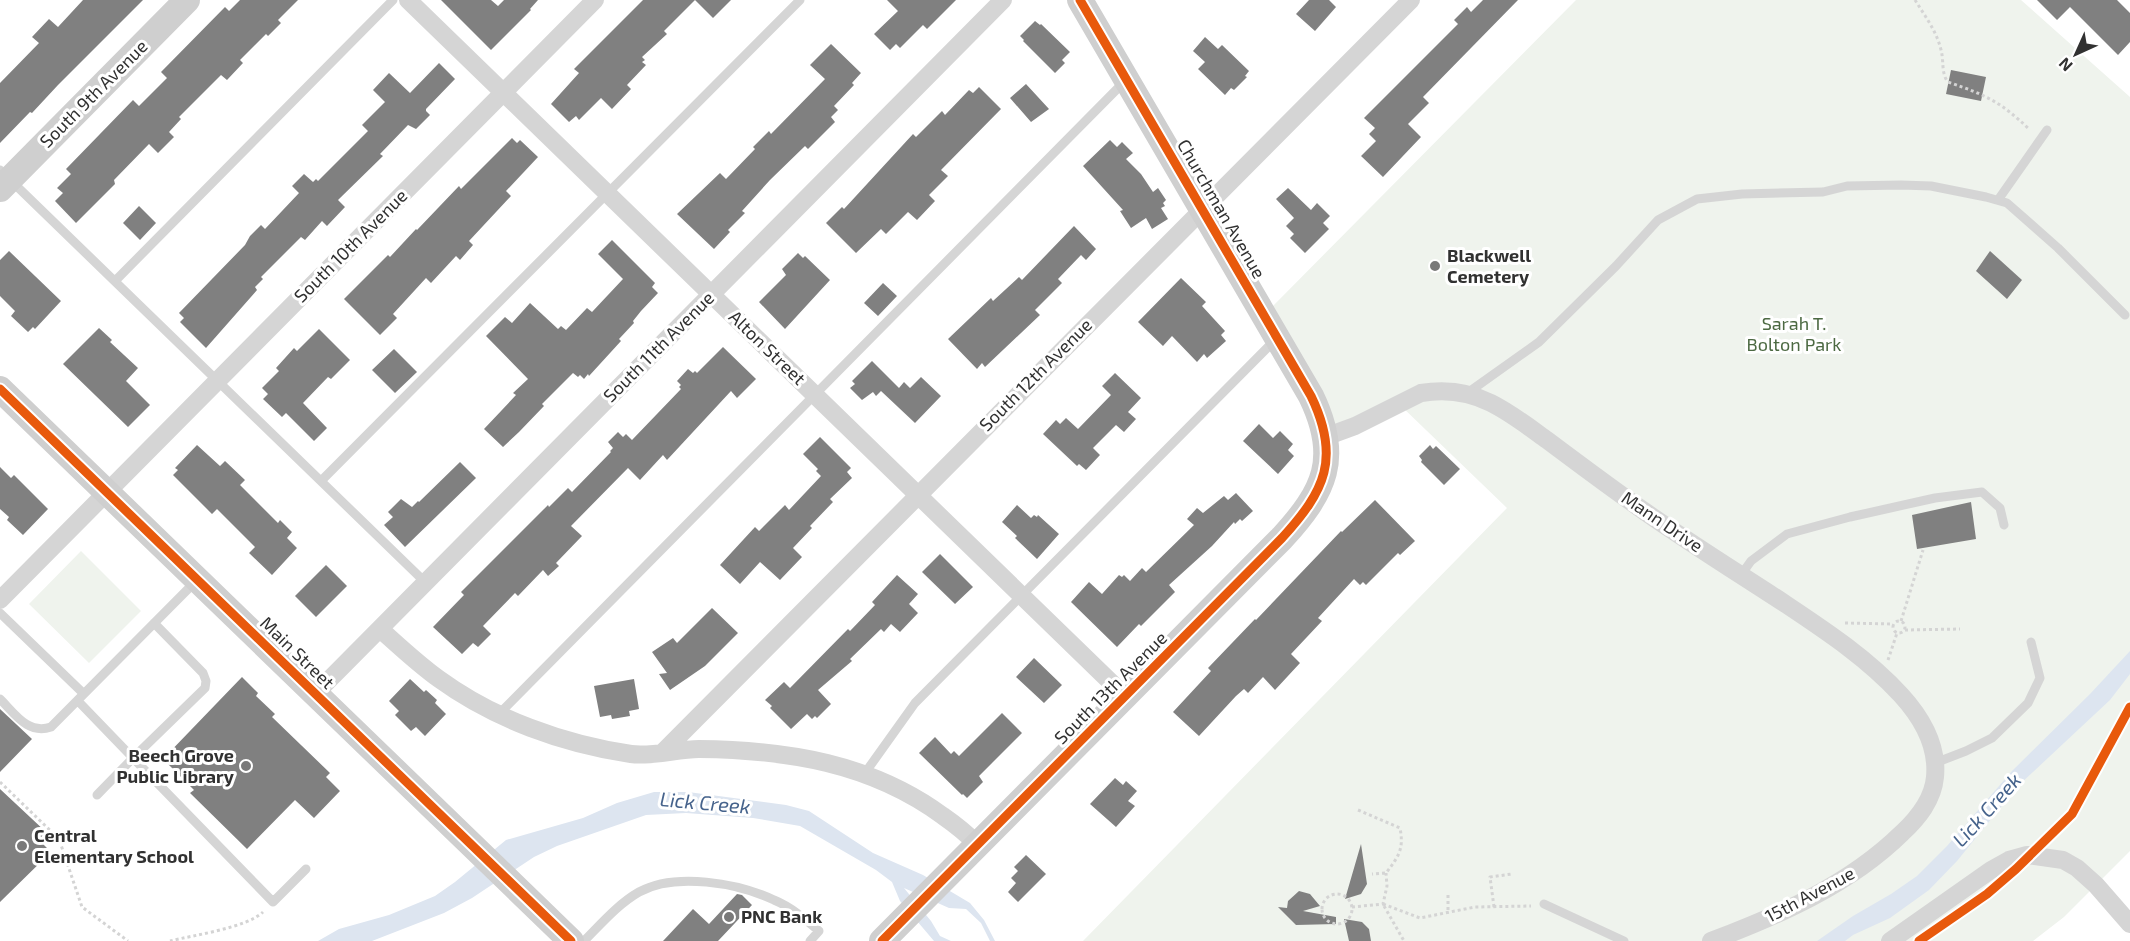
<svg xmlns="http://www.w3.org/2000/svg" width="2130" height="941" font-family="'Exo 2',sans-serif">
<rect width="100%" height="100%" fill="#fff"/>
<path fill="#eff3ed" d="M1576,0H2021L2130,97V851L2064,917L2033,941H1083L1507,508L1399,404L1325,437L1264,315Z
M81,551L141,611L89,663L29,604Z"/>
<path fill="#dde5f0" d="M2130,651V674L2110,700L2018,786L1957,861L1929,890L1890,918L1853,935L1845,941H1817L1853,916L1891,894L1917,876L1947,846L2012,771L2090,694Z
M654,792H688L786,805L809,811L873,853L923,875L970,903L984,920L995,941H990L981,923L966,909L949,908L904,888L931,921L940,936L951,941H934L900,901L892,882L876,870L800,826L753,818L686,813L646,815L557,846L534,857L472,898L444,913L372,941H318L339,929L389,915L435,896L455,882L506,840L583,818L617,803Z"/>
<path fill="#808080" d="M83,0H143L58,85L32,113L30,112L0,143V83L39,43L32,37L49,19L58,27Z
M240,0H298L278,20L281,23L268,36L266,34L240,60L243,63L227,80L221,75L179,117L181,119L169,132L174,137L158,153L149,144L114,180L115,184L76,223L55,201L63,193L57,188L71,174L66,169L133,100L139,106L167,78L161,72L225,7L229,11Z
M441,0H491L498,6L504,0H538L530,9L531,10L491,50Z
M643,0H731L713,18L695,0L664,31L667,34L642,57L645,60L642,62L646,65L627,85L631,89L612,109L601,98L579,120L576,116L569,122L551,104L579,73L574,69Z
M887,0H956L927,29L923,25L900,48L896,44L890,50L874,34L898,11Z
M1309,0H1329L1336,7L1315,31L1296,14Z
M1483,0H1518L1423,97L1429,103L1408,124L1421,137L1383,177L1361,156L1376,141L1369,134L1375,128L1364,118L1458,24L1454,20L1467,7L1471,12Z
M2037,0H2117L2130,13V42L2118,55L2070,7L2057,20Z
M1035,21L1040,25L1041,24L1070,52L1062,60L1065,63L1055,73L1023,41L1024,40L1020,36Z
M1205,37L1218,49L1222,45L1249,71L1245,76L1247,77L1234,90L1231,88L1225,95L1198,69L1205,62L1193,51Z
M831,44L861,73L852,83L854,85L834,106L838,110L831,117L835,122L808,149L805,146L770,180L742,211L745,213L728,230L730,232L714,249L677,214L720,173L726,179L755,149L753,147L769,131L771,134L825,79L810,65Z
M439,63L455,79L426,109V111L430,115L416,129L408,125L380,154L383,156L338,200L345,207L327,226L322,221L305,240L301,237L261,277L263,279L255,287L257,290L206,348L180,322L184,318L179,313L245,245L250,236L261,225L265,229L299,193L292,186L304,174L313,182L316,179L318,181L368,131L362,125L385,102L373,90L389,73L410,93Z
M1951,70L1986,77L1981,101L1946,94Z
M1026,84L1049,109L1031,122L1010,98Z
M979,87L1001,109L941,170L948,176L929,195L935,201L917,220L908,212L886,234L881,229L856,253L826,223L842,207L844,209L913,134L916,137L942,111L945,115L969,90L973,93Z
M512,138L517,143L520,140L538,157L506,191L511,196L469,241L473,245L460,260L456,256L431,283L426,278L393,314L397,318L380,335L344,299L388,255L390,257L416,229L417,230L459,186L461,189Z
M1110,140L1117,147L1122,142L1133,153L1126,159L1141,174L1153,192L1158,188L1166,200L1163,203L1165,206L1161,208L1168,219L1152,229L1146,218L1131,228L1120,211L1123,210L1083,166Z
M1288,188L1311,210L1317,203L1330,216L1323,223L1329,229L1305,253L1290,238L1294,234L1286,226L1294,218L1276,199Z
M139,206L156,223L140,240L123,223Z
M1074,226L1096,249L1086,260L1081,255L1058,279L1062,283L1035,310L1040,315L985,367L982,363L977,369L948,339L991,298L993,301L1019,277L1022,280Z
M612,240L655,283L652,287L658,293L641,311L633,321L634,323L619,339L621,341L589,376L588,374L584,379L580,375L578,377L573,373L542,404L544,406L519,432L503,447L484,429L516,395L513,393L528,379L486,336L505,317L512,323L530,303L558,329L561,326L566,330L587,308L592,312L623,279L598,254Z
M9,251L61,301L35,329L33,327L28,332L11,316L15,311L0,296V260Z
M1990,251L2022,280L2007,299L1976,271Z
M798,253L803,258L805,256L830,280L785,329L759,302L786,275L782,269Z
M1181,278L1206,302L1202,306L1225,331L1221,335L1226,341L1207,358L1204,354L1197,362L1172,336L1163,346L1138,322Z
M883,283L897,296L878,316L864,303Z
M99,328L112,340L110,342L138,368L126,381L150,405L128,427L63,364Z
M319,329L350,360L331,379L328,377L303,403L327,428L314,441L286,413L282,417L263,399L268,394L262,388L279,371L276,368L294,348L297,351Z
M723,347L756,379L737,398L731,391L667,460L663,455L640,480L628,468L571,526L582,536L556,563L559,566L548,576L543,570L518,596L515,593L483,626L491,634L478,647L473,643L462,654L433,627L464,595L461,592L548,505L549,507L568,488L572,492L611,452L610,451L613,448L608,442L618,432L623,437L626,434L632,440L681,389L679,387L681,385L677,381L688,369L693,373L695,371L697,373Z
M394,349L417,372L395,393L372,370Z
M872,361L899,388L904,382L910,388L921,377L941,396L915,423L881,391L876,396L873,392L862,400L850,388L855,384L852,381Z
M1115,373L1141,398L1128,412L1136,419L1124,432L1116,425L1093,448L1100,455L1086,470L1079,464L1077,466L1043,434L1056,420L1060,424L1066,418L1078,429L1111,395L1102,386Z
M1259,424L1273,438L1280,431L1293,444L1288,450L1294,456L1278,474L1243,441Z
M820,437L851,468L847,472L852,478L830,499L833,502L810,526L812,528L793,548L802,557L780,580L760,562L740,584L720,565L755,527L759,531L785,505L789,510L821,476L816,471L818,469L803,454Z
M197,445L220,466L225,461L245,480L240,485L278,523L280,520L292,532L287,538L297,548L272,575L249,553L255,547L217,509L212,514L173,475L178,470L175,468Z
M1430,445L1433,449L1436,446L1460,469L1444,485L1421,462L1422,460L1419,456Z
M460,462L476,478L405,547L384,525L393,517L388,512L401,499L412,507L418,501L419,502Z
M0,467L11,478L14,475L48,509L23,535L7,520L9,517L0,509Z
M1236,493L1253,511L1242,521L1240,519L1235,524L1234,522L1212,546L1169,585L1175,592L1141,626L1139,624L1117,647L1071,602L1089,582L1102,594L1119,575L1122,577L1124,575L1130,581L1142,568L1146,572L1194,525L1187,519L1197,508L1203,513L1224,496L1228,500Z
M1375,500L1415,541L1400,555L1398,553L1366,585L1363,582L1360,585L1354,579L1318,618L1322,621L1291,654L1300,663L1275,690L1263,677L1248,693L1244,689L1236,696L1199,736L1173,712L1211,671L1208,668L1255,619L1256,620L1341,531L1342,532Z
M1971,502L1976,539L1917,549L1912,515Z
M1017,505L1031,518L1034,515L1037,517L1038,515L1059,534L1037,559L1015,538L1017,536L1002,522Z
M940,554L973,587L955,604L922,572Z
M326,565L347,586L316,617L295,596Z
M897,575L918,594L909,604L918,613L900,632L891,624L884,632L881,629L850,659L852,661L818,690L831,704L817,718L815,716L812,719L807,714L791,729L770,708L772,706L765,700L784,682L790,688L848,629L850,631L875,605L872,602Z
M712,608L738,633L705,666L670,690L659,674L667,673L652,652L673,638L677,643Z
M1034,658L1062,685L1044,703L1016,677Z
M242,677L258,693L256,696L275,714L272,717L330,773L326,777L340,791L314,818L295,800L247,849L190,793L194,790L163,759Z
M410,679L424,692L426,690L437,700L435,703L446,714L425,736L416,727L411,731L395,715L399,711L389,701Z
M634,679L639,709L629,711L630,716L612,719L611,715L600,717L594,686Z
M0,709L32,739L0,772Z
M1002,713L1022,733L979,776L983,782L967,798L963,794L962,795L919,753L935,737L951,754L954,751L959,756Z
M1115,778L1123,785L1126,781L1137,791L1128,801L1135,806L1116,827L1090,804Z
M0,789L46,832L39,840L51,852L0,902Z
M1361,844L1367,884L1361,894L1345,899Z
M1026,855L1046,874L1018,902L1008,892L1016,883L1011,878L1018,871L1014,867Z
M1299,891L1310,894L1320,906L1303,911L1336,917V924L1296,925L1278,907L1287,908L1288,901Z
M737,894L742,895L752,905L718,941H663L693,909L709,924Z
M1344,919L1362,922L1369,929L1371,941H1349Z"/>
<g fill="none" stroke-linecap="round" stroke-linejoin="round">
<path stroke="#d4d4d4" stroke-width="3" stroke-dasharray="3 3" stroke-linecap="butt" d="M1915,0C1925,16 1937,32 1941,50C1944,60 1941,74 1948,82C1986,95 2001,102 2030,130
M1893 627a6 6 0 1 1 12 0a6 6 0 1 1-12 0Z
M1901,621L1923,550
M1845,623L1893,624
M1905,630L1960,629
M1888,660L1897,633
M0,782L59,839L82,907L128,941
M1358,810L1400,828C1404,849 1399,856 1386,873L1372,874
M1322 909a15 15 0 1 1 30 0a15 15 0 1 1-30 0Z
M1448,895V911
M1383,904L1420,918L1475,907L1531,906
M1384,906L1404,941
M1352,907L1383,904L1387,886L1386,873
M1494,907L1490,877L1512,874
M170,941C194,935 246,928 263,912"/>
<path stroke="#d5d5d5" stroke-width="9" d="M0,170L426,583
M1998,200L2047,130
M115,281L393,0
M1466,394L1539,342L1616,266L1658,220L1697,199L1742,194L1823,192L1847,186L1901,185L1931,186L1986,197L2007,203L2058,248L2125,315
M321,481L800,0
M1741,575L1751,561L1787,534L1850,517L1935,498L1982,492L2000,508L2004,525
M0,613L84,694
M0,699C15,714 28,735 51,727L196,581
M78,701L133,758L205,688L206,681L203,673L154,623
M499,714L1125,81
M1935,763L1966,751L1992,738L2028,703L2040,678L2031,642
M865,773L915,703L1275,340
M97,795L133,758L273,902L306,869
M1544,904L1624,941
M584,941C601,924 618,904 639,892C675,872 738,883 774,900C791,907 805,919 819,931L810,941"/>
<path stroke="#d5d5d5" stroke-width="18" d="M408,0L1125,696
M1325,437L1355,426L1421,393C1445,389 1469,392 1491,403C1511,413 1529,427 1547,440C1579,464 1611,488 1644,511C1690,543 1738,573 1784,603C1826,631 1867,658 1901,695C1922,718 1938,745 1935,777C1933,800 1918,818 1902,833C1849,885 1780,915 1711,941
M0,600L595,0
M380,629C399,646 418,664 439,679C494,719 563,744 631,754C653,757 677,749 699,749C787,750 871,763 943,816C956,825 967,834 978,845
M315,694L1003,0
M663,752L1411,0
M1890,941L1991,870L2009,860L2027,855L2063,860L2077,868L2096,885L2130,924"/>
<path stroke="#cfcfcf" stroke-width="26" d="M0,189L187,0
M0,389L571,941
M882,941L1282,538C1325,491 1341,458 1311,396L1080,0"/>
<defs>
<path id="cycleway" d="M0,389L571,941
M882,941L1282,538C1325,491 1341,458 1311,396L1080,0
M1919,941L1987,894L2016,869L2072,814L2130,707"/>
</defs>
<use href="#cycleway" stroke="#fff" stroke-width="13"/>
<use href="#cycleway" stroke="#e8590c" stroke-width="9"/>
</g>
<g fill="#797979" stroke="#fff" stroke-width="2">
<circle cx="1435" cy="266" r="6"/>
<circle cx="246" cy="766" r="6"/>
<circle cx="22" cy="846" r="6"/>
<circle cx="729" cy="917" r="6"/>
</g>
<g text-anchor="middle" stroke-width="6" stroke-linejoin="round" paint-order="stroke">
<g font-size="18" fill="#313131" stroke="#fff">
<text transform="translate(94 94) rotate(-45)" y="6">South 9th Avenue</text>
<text transform="translate(1221 209) rotate(60)" y="6">Churchman Avenue</text>
<text transform="translate(351 246) rotate(-45)" y="6">South 10th Avenue</text>
<text transform="translate(659 347) rotate(-45)" y="6">South 11th Avenue</text>
<text transform="translate(767 348) rotate(44)" y="6">Alton Street</text>
<text transform="translate(1036 375) rotate(-45)" y="6">South 12th Avenue</text>
<text transform="translate(1662 522) rotate(34)" y="6">Mann Drive</text>
<text transform="translate(297 653) rotate(44)" y="6">Main Street</text>
<text transform="translate(1111 688) rotate(-45)" y="6">South 13th Avenue</text>
<text transform="translate(1810 895) rotate(-28)" y="6">15th Avenue</text>
</g>
<g font-size="18" font-weight="bold" fill="#313131" stroke="#fff" text-anchor="start">
<text x="1447" y="262">Blackwell<tspan x="1447" dy="21">Cemetery</tspan></text>
<text x="234" y="762" text-anchor="end">Beech Grove<tspan x="234" dy="21">Public Library</tspan></text>
<text x="34" y="842">Central<tspan x="34" dy="21">Elementary School</tspan></text>
<text x="741" y="923">PNC Bank</text>
</g>
<g font-size="18" fill="#4c6942" stroke="#fff">
<text x="1794" y="330">Sarah T.<tspan x="1794" dy="21">Bolton Park</tspan></text>
</g>
<g font-size="20" font-style="italic" fill="#46638c" stroke="#fff">
<text transform="translate(705 803) rotate(5)" y="7">Lick Creek</text>
<text transform="translate(1987 810) rotate(-48)" y="7">Lick Creek</text>
</g>
</g>
<g transform="translate(2076 54) rotate(225)" stroke="#ffffff" stroke-width="4.5" paint-order="stroke">
<path d="M0-4.5L10 22L0 15L-10 22Z" fill="#313131"/>
<text y="-9" font-size="16" font-weight="bold" text-anchor="middle" fill="#313131">N</text>
</g>
</svg>
